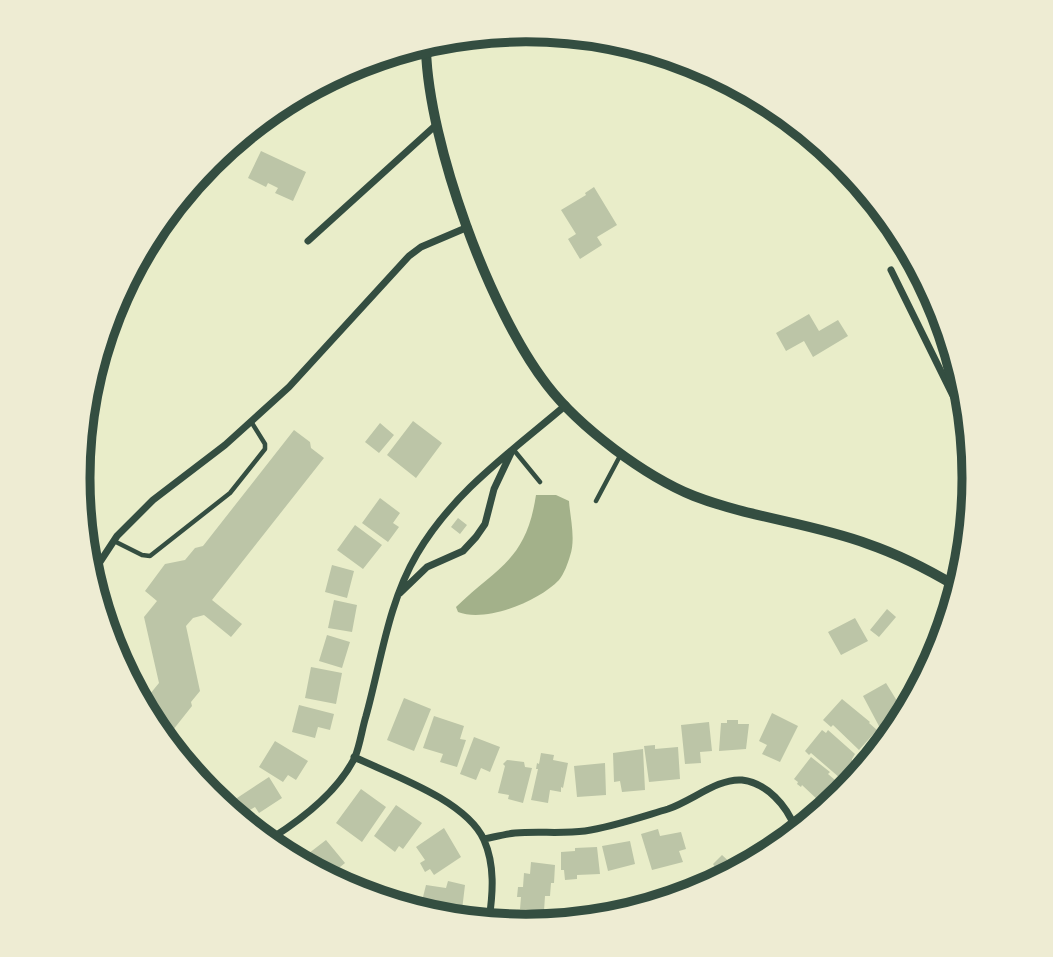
<svg xmlns="http://www.w3.org/2000/svg" width="1053" height="957" font-family="'Fira Sans Condensed',sans-serif">
<rect width="100%" height="100%" fill="#e9edc9"/>
<path fill="#a3b18a" d="M536,495H556L569,501C570,517 576,539 570,556C568,563 564,574 559,580C539,601 486,623 458,612L456,607C498,566 526,561 536,495Z"/>
<path fill="#bcc5a7" d="M261,151L306,172L293,201L275,193L278,188L268,183L266,187L248,178Z
M594,187L617,225L597,237L602,245L580,259L568,239L576,234L561,210L586,195L585,193Z
M809,314L819,331L838,320L848,336L813,357L804,341L786,351L776,333Z
M413,421L442,443L416,478L387,455Z
M380,423L394,435L379,453L365,442Z
M294,430L310,442L311,448L324,458L212,600L242,624L231,637L204,615L193,618L186,626L200,691L191,702L192,706L169,735L145,700L159,683L144,617L157,601L145,591L165,564L185,560L195,548L203,546Z
M380,498L400,513L393,523L399,527L388,542L362,523Z
M458,518L467,525L460,534L451,527Z
M355,525L382,545L363,569L337,550Z
M332,565L354,571L347,598L325,592Z
M334,600L357,605L352,632L328,628Z
M887,609L896,617L879,637L870,630Z
M855,618L868,641L841,655L828,632Z
M327,635L350,642L342,668L319,661Z
M311,667L342,673L336,704L305,698Z
M918,668L927,671L910,696Z
M886,683L902,709L895,713L897,715L891,719L892,721L880,728L863,696Z
M404,698L431,709L414,751L387,740Z
M842,699L870,722L869,723L877,730L859,750L833,725L831,727L823,720Z
M299,705L334,714L330,730L318,727L315,738L292,732Z
M772,713L798,726L780,762L762,754L767,745L759,741Z
M434,716L464,726L460,739L466,740L457,767L440,762L443,754L423,748Z
M727,720H738V724H749L746,749L719,751L721,723H727Z
M709,722L712,751L700,752L701,763L685,764L681,725Z
M822,730L826,733L828,730L855,754L852,759V765L840,778L811,753L809,755L805,751Z
M474,737L500,747L490,772L481,768L476,780L460,774Z
M275,741L308,761L296,780L288,775L283,782L259,767Z
M655,745V749L678,747L680,779L649,782L644,746Z
M643,749L645,790L622,792L620,781L614,782L613,753Z
M541,753L554,755L553,760L568,763L563,788L561,787V792L550,790L548,803L531,800L538,769H536L537,763L539,764Z
M811,757L830,772L828,774L835,780L819,801L802,785L801,787L797,784L798,782L794,779Z
M507,760L524,762L525,767L532,768L523,803L508,799L509,795L498,793L505,766L503,764Z
M605,763L606,795L577,797L574,766Z
M269,777L282,798L259,813L255,807L243,814L234,800Z
M361,789L386,807L362,842L336,823Z
M396,805L422,823L403,849L399,846L395,852L374,836Z
M444,828L461,857L434,875L430,869L425,872L420,863L425,860L416,847Z
M658,829L660,836L681,832L686,849L679,851L683,862L652,870L641,834Z
M326,840L345,863L329,876L304,857Z
M630,841L635,864L608,871L602,846Z
M762,842L766,848L744,862L740,856Z
M597,847L600,874L577,875V879L565,880L564,870H561V852L575,851V848Z
M722,855L736,868L708,886L702,880L715,867L713,864Z
M531,862L555,865L554,883H551L550,896H545L544,911L520,909L521,897H517L518,887H523L524,873L530,874Z
M448,881L465,885L462,910L455,908L454,913L411,904L412,899L422,901L426,885L446,888Z"/>
<g fill="none" stroke-linecap="round" stroke-linejoin="round">
<path stroke="#344e41" stroke-width="4.5" d="M513,449L540,482
M596,501L621,454
M114,541L142,555L150,556L230,493L265,449V444L252,423"/>
<path stroke="#344e41" stroke-width="7" d="M308,241L436,125
M891,270L962,414
M96,568L117,536L153,500L225,445L289,387L409,256L421,247L468,227
M400,593L427,567L463,551L476,537L485,524L494,489L511,453
M354,757C392,775 466,800 484,840C495,865 493,893 489,920
M272,838C302,819 339,790 355,757C360,745 362,729 366,716C381,662 388,603 417,554C454,491 511,452 566,405
M484,839C494,837 505,834 515,833C538,831 562,834 585,831C612,827 641,817 668,809C692,801 718,778 742,780C767,783 787,806 795,828"/>
<path stroke="#344e41" stroke-width="10" d="M426,50C429,144 489,310 547,385C580,428 645,476 694,496C751,518 811,523 868,544C897,554 927,569 954,585"/>
</g>
<path d="M0 0H1053V957H0ZM90 478a436 436 0 1 1 872 0a436 436 0 1 1-872 0Z" fill="#eeecd3" fill-rule="evenodd"/>
<path fill="none" stroke="#344e41" stroke-width="9" d="M90 478a436 436 0 1 1 872 0a436 436 0 1 1-872 0Z"/>
</svg>
